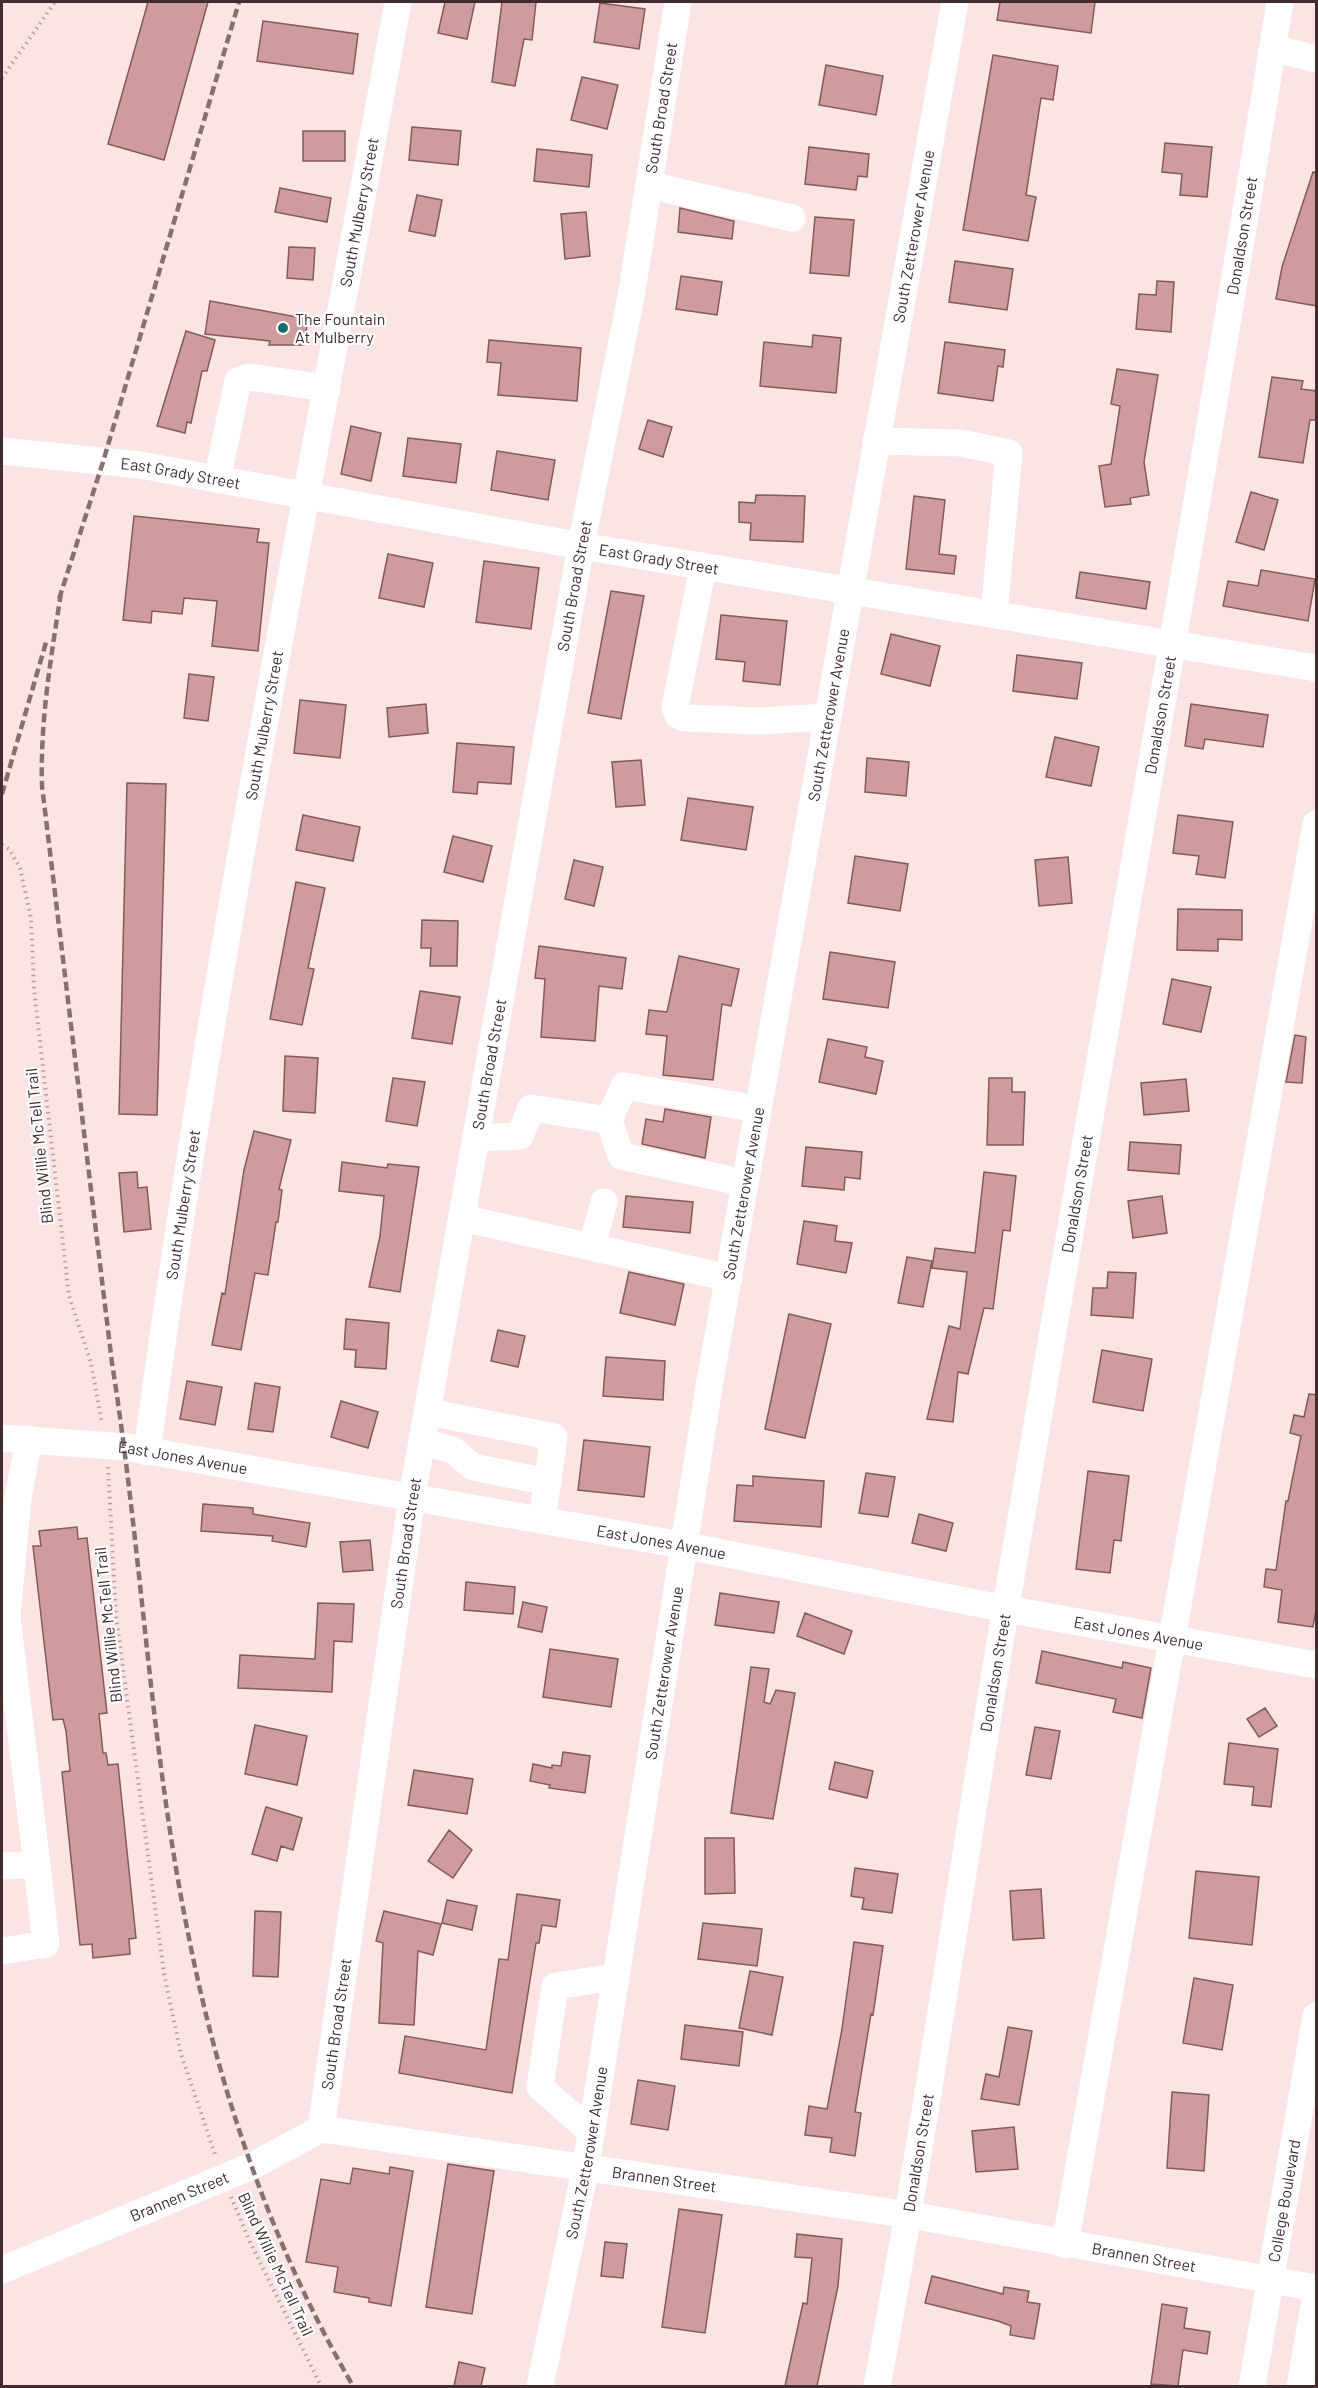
<svg xmlns="http://www.w3.org/2000/svg" width="1318" height="2388" font-family="Barlow,sans-serif">
<rect width="100%" height="100%" fill="#fae4e4"/>
<path fill="#cf9c9d" stroke="#86595a" stroke-width="1.5" d="M148,2H208L164,160L108,144Z
M445,2H475L467,39L438,33Z
M502,2H536L532,40L524,39L515,86L492,82Z
M1000,2H1095L1091,33L997,20Z
M600,3L645,9L639,49L594,42Z
M263,21L358,34L353,74L257,61Z
M993,55L1058,66L1053,100L1041,98L1026,195L1036,197L1028,241L963,230Z
M826,65L883,76L876,115L819,105Z
M582,77L618,85L607,129L571,120Z
M412,127L461,131L458,165L409,160Z
M303,131H345V161H303Z
M1165,143L1212,147L1207,197L1180,195L1182,174L1162,172Z
M809,147L869,154L867,177L858,176L856,190L805,184Z
M537,149L592,155L589,187L534,181Z
M1313,172L1317,173V306L1276,299L1282,267Z
M280,188L331,198L327,222L275,212Z
M417,195L442,200L435,236L409,231Z
M680,208L734,221L732,239L678,232Z
M586,212L590,256L565,259L561,214Z
M815,217L854,220L849,276L810,273Z
M289,247L315,248L313,280L287,278Z
M955,261L1013,269L1007,310L949,302Z
M681,276L722,282L717,315L676,309Z
M1157,281L1174,282L1171,332L1136,329L1139,294L1156,295Z
M210,301L308,319L304,345H269L270,341L205,334Z
M186,331L215,340L207,371H202L191,423L187,422L185,433L157,426Z
M813,335L841,338L836,393L760,386L764,342L812,347Z
M489,340L581,348L577,401L498,395L501,363L487,362Z
M945,342L1005,350L1003,367L998,366L993,401L938,393Z
M1117,369L1158,375L1144,462L1149,495L1130,498L1131,504L1105,507L1099,466L1111,464L1120,406L1111,404Z
M1272,377L1303,381L1301,389L1317,391V420H1310L1303,463L1259,457Z
M648,420L672,427L663,457L639,449Z
M351,426L381,433L371,481L341,474Z
M408,438L461,444L456,483L403,476Z
M497,451L555,460L548,500L491,490Z
M1251,492L1278,500L1264,550L1236,542Z
M756,495L805,496L803,542L750,540L751,523L739,522V502L755,503Z
M914,496L945,500L939,554L956,556L954,574L906,569Z
M134,516L259,529L257,542L269,543L258,651L212,646L217,601L184,598L182,614L152,611L151,623L123,620Z
M388,554L433,563L424,607L379,598Z
M484,561L539,568L531,629L476,622Z
M1261,570L1315,579L1308,621L1223,606L1228,581L1258,586Z
M1080,572L1150,582L1146,609L1076,598Z
M611,591L644,596L621,719L588,713Z
M721,615L787,621L780,685L743,681L745,662L716,659Z
M891,634L940,646L930,686L881,674Z
M1017,655L1082,663L1077,699L1013,691Z
M189,674L214,677L208,721L184,718Z
M300,700L346,705L340,758L294,753Z
M426,704L428,733L389,737L387,708Z
M1191,704L1268,715L1263,747L1205,739L1203,749L1185,746Z
M1055,737L1099,747L1091,786L1046,777Z
M457,743L514,747L511,784L478,782L477,794L453,792Z
M867,758L909,762L906,796L865,792Z
M641,760L645,805L616,807L612,762Z
M127,783L166,784L157,1115L119,1114Z
M688,798L753,807L746,850L681,840Z
M303,815L360,827L353,861L296,850Z
M1178,815L1233,822L1225,878L1196,874L1199,856L1173,853Z
M453,836L492,846L483,882L444,872Z
M855,856L908,864L900,911L848,903Z
M1068,857L1072,903L1039,906L1035,860Z
M574,860L603,867L594,906L565,899Z
M296,882L325,888L308,968L314,969L302,1025L270,1019Z
M1178,909L1242,910V940L1218,939V951L1177,950Z
M422,920L458,921L457,966H430L431,948H421Z
M539,946L626,958L622,989L599,986L595,1041L541,1037L545,979L535,978Z
M830,952L895,962L888,1008L823,999Z
M679,956L739,969L731,1006L722,1004L713,1080L663,1075L667,1036L646,1034L649,1010L667,1012Z
M1172,979L1211,987L1201,1032L1163,1024Z
M420,991L460,997L452,1044L412,1038Z
M1295,1035L1306,1037L1302,1083L1286,1082Z
M828,1039L867,1047L865,1057L883,1061L876,1094L819,1082Z
M285,1056L318,1058L315,1113L283,1111Z
M393,1078L425,1082L417,1126L386,1121Z
M989,1078H1012V1092H1025L1023,1145H987Z
M1186,1079L1189,1111L1144,1115L1141,1083Z
M665,1109L711,1117L705,1158L642,1144L646,1119L663,1122Z
M254,1131L291,1140L279,1189L282,1190L278,1222H276L268,1275L255,1273L241,1350L212,1345L222,1293L225,1294L244,1170Z
M1130,1142L1181,1145L1179,1174L1128,1170Z
M806,1147L862,1152L860,1179L845,1177L844,1190L802,1186Z
M342,1162L387,1168L388,1164L419,1167L400,1292L369,1287L380,1236L384,1196L339,1191Z
M137,1172L138,1188L147,1187L151,1229L124,1232L119,1173Z
M984,1172L1016,1176L1010,1231L1003,1230L993,1309L984,1308L968,1374L958,1372L953,1422L927,1419L949,1326L960,1329L967,1272L932,1268L935,1248L975,1253Z
M626,1196L693,1202L690,1233L623,1227Z
M1162,1196L1167,1233L1133,1238L1128,1201Z
M804,1221L837,1226L835,1241L852,1243L846,1273L797,1264Z
M907,1257L932,1261L923,1307L898,1303Z
M629,1272L684,1284L675,1325L620,1313Z
M1108,1272L1136,1273L1133,1318L1091,1315L1093,1288H1107Z
M789,1314L831,1324L805,1438L765,1429Z
M346,1319L389,1323L386,1369L355,1367L356,1350L344,1349Z
M498,1330L525,1336L518,1367L491,1361Z
M1102,1350L1152,1359L1143,1411L1093,1402Z
M606,1357L665,1361L663,1400L603,1396Z
M187,1381L222,1387L215,1425L180,1419Z
M255,1383L280,1387L273,1432L248,1429Z
M1309,1394L1317,1395V1603L1313,1627L1278,1622L1282,1590L1264,1587L1266,1569L1276,1570L1286,1501H1288L1301,1436L1290,1433L1294,1415L1304,1417Z
M341,1401L378,1412L368,1448L331,1437Z
M584,1440L650,1447L644,1497L578,1490Z
M1088,1471L1129,1476L1121,1541L1114,1540L1110,1573L1076,1569Z
M866,1473L895,1477L888,1517L859,1513Z
M753,1476L824,1481L821,1527L734,1521L737,1485L753,1486Z
M203,1504L253,1508V1514L310,1523L306,1547L272,1541L273,1536L201,1531Z
M919,1514L953,1523L946,1551L912,1543Z
M77,1527L78,1539L87,1538L107,1713L99,1714L103,1753H106L108,1765L118,1764L136,1938L129,1939L130,1954L93,1958L92,1944L80,1945L62,1772L70,1771L66,1731L63,1719L53,1720L33,1546H41L39,1531Z
M370,1540L373,1570L343,1572L340,1542Z
M466,1582L515,1587L513,1614L464,1610Z
M720,1593L779,1602L774,1633L715,1625Z
M523,1602L547,1607L542,1632L518,1627Z
M318,1603L354,1604L352,1642L334,1641L332,1692L238,1688L240,1655L315,1659Z
M805,1613L852,1631L844,1654L797,1636Z
M550,1649L618,1659L611,1707L543,1697Z
M1042,1651L1122,1668L1123,1662L1151,1668L1142,1718L1113,1712L1116,1699L1036,1683Z
M751,1667L769,1669L764,1702L770,1704L776,1690L795,1693L773,1819L731,1813Z
M1265,1708L1277,1726L1259,1737L1247,1719Z
M255,1725L307,1736L297,1785L245,1774Z
M1035,1727L1060,1731L1051,1779L1026,1775Z
M1229,1743L1278,1749L1271,1807L1252,1805L1254,1787L1224,1784Z
M563,1752L590,1756L585,1793L549,1788L550,1785L530,1781L533,1764L552,1768V1765L561,1766Z
M835,1762L873,1771L867,1798L829,1789Z
M414,1770L473,1779L467,1814L408,1805Z
M266,1807L302,1818L293,1850L281,1846L277,1861L252,1854Z
M449,1830L472,1850L453,1878L428,1861Z
M705,1838H734L735,1893L705,1894Z
M855,1868L898,1874L892,1913L862,1909L864,1898L851,1896Z
M1196,1871L1259,1877L1252,1945L1189,1938Z
M1041,1889L1044,1938L1013,1940L1010,1891Z
M517,1894L560,1900L556,1927L542,1925L539,1943H536L512,2093L399,2073L405,2036L486,2050L499,1959L508,1960Z
M447,1900L477,1906L472,1930L442,1923Z
M255,1911L281,1912L278,1977L253,1976Z
M384,1911L441,1924L433,1955L418,1951L414,2025L379,2023L383,1943L376,1941Z
M703,1923L762,1929L757,1966L698,1959Z
M854,1942L883,1946L873,2015L871,2014L855,2112L861,2113L855,2156L830,2152L832,2138L805,2135L809,2106L827,2109L842,2029Z
M750,1971L783,1977L772,2035L739,2028Z
M1194,1978L1233,1985L1222,2050L1183,2043Z
M685,2025L743,2032L739,2066L681,2059Z
M1008,2027L1032,2031L1019,2105L981,2099L986,2074L999,2077Z
M638,2080L675,2086L668,2130L631,2124Z
M1172,2092L1209,2095L1204,2171L1167,2168Z
M1014,2127L1018,2169L976,2172L972,2131Z
M448,2164L494,2171L472,2314L426,2307Z
M390,2167L413,2171L391,2306L369,2302V2298L334,2292L338,2267L306,2262L321,2179L350,2184L353,2168L389,2174Z
M679,2209L722,2215L705,2333L662,2327Z
M797,2234L842,2239L838,2286L817,2386H785L803,2303L807,2304L812,2258L795,2257Z
M605,2242L627,2244L623,2278L601,2276Z
M932,2276L1003,2294L1004,2287L1029,2291L1027,2302L1040,2304L1034,2339L1010,2335L1011,2326L998,2321L925,2303Z
M1162,2304L1187,2308L1184,2328L1210,2332L1207,2354L1183,2350L1178,2386L1151,2384Z
M459,2362L485,2368L481,2386H454Z"/>
<g fill="none" stroke-linecap="round" stroke-linejoin="round">
<path stroke="#b59f9f" stroke-width="4" stroke-dasharray="1.5 4.5" stroke-linecap="butt" d="M2,78L55,2
M2,845L9,849L20,868L31,918L34,989L69,1296L91,1363L102,1424
M108,1467L116,1616L164,1974L181,2054L216,2157
M231,2197L250,2242L321,2386"/>
<g stroke="#fff" stroke-width="27">
<path d="M1273,48L1316,59"/>
<path d="M649,185L792,218"/>
<path d="M876,441L961,443L1009,453L994,614"/>
<path id="s1" d="M2,451L140,465L581,546L1316,668"/>
<path d="M217,480L238,381L249,377L327,388"/>
<path d="M703,567L675,707L678,715L684,718L761,721L827,717"/>
<path d="M609,1120L621,1156L745,1183"/>
<path d="M477,1138L520,1136L531,1108L609,1120L624,1086L758,1109"/>
<path d="M462,1218L729,1278"/>
<path d="M592,1246L604,1202"/>
<path d="M428,1412L554,1437L542,1520"/>
<path id="s2" d="M2,1438L125,1447L682,1545L1006,1609L1316,1665"/>
<path d="M422,1442L453,1450L473,1467L548,1482"/>
<path id="s3" d="M147,1452C212,966 310,484 398,2"/>
<path d="M2,1866L37,1865L7,1617L18,1498L29,1439"/>
<path d="M2,1951L46,1944L37,1865"/>
<path id="s4" d="M321,2129L412,1497L581,546L631,297L678,2"/>
<path d="M591,2132L540,2087L555,1986L615,1977"/>
<path d="M1065,2245L1316,824"/>
<path id="s5" d="M2,2270L252,2166L321,2129L910,2215L1316,2288"/>
<path id="s6" d="M540,2386L586,2166L710,1381L955,2"/>
<path id="s7" d="M877,2386C926,2128 962,1867 1006,1607C1096,1072 1194,538 1280,2"/>
<path id="s8" d="M1252,2386L1316,2016"/>
<path d="M1300,2386L1316,2294"/>
</g>
<path stroke="#867171" stroke-width="4.5" stroke-dasharray="9 4.5" stroke-linecap="butt" d="M61,593C51,657 40,721 42,786L112,1363C142,1553 150,1746 188,1933C219,2092 272,2246 353,2386
M59,599L103,462L239,2
M2,794L47,639"/>
</g>
<circle fill="#1c696b" stroke="#fff" stroke-width="2" cx="283" cy="328" r="6"/>
<g text-anchor="middle" stroke-width="4.5" stroke-linejoin="round" paint-order="stroke">
<g font-size="16" fill="#412d2d" stroke="#fff">
<text dy="6" stroke="none"><textPath href="#s4" startOffset="2050">South Broad Street</textPath></text>
<text dy="6" stroke="none"><textPath href="#s3" startOffset="1258">South Mulberry Street</textPath></text>
<text dy="6" stroke="none"><textPath href="#s6" startOffset="2182">South Zetterower Avenue</textPath></text>
<text dy="6" stroke="none"><textPath href="#s7" startOffset="2181">Donaldson Street</textPath></text>
<text dy="6" stroke="none"><textPath href="#s1" startOffset="180">East Grady Street</textPath></text>
<text dy="6" stroke="none"><textPath href="#s1" startOffset="666">East Grady Street</textPath></text>
<text dy="6" stroke="none"><textPath href="#s4" startOffset="1564">South Broad Street</textPath></text>
<text dy="6" stroke="none"><textPath href="#s6" startOffset="1696">South Zetterower Avenue</textPath></text>
<text dy="6" stroke="none"><textPath href="#s7" startOffset="1695">Donaldson Street</textPath></text>
<text dy="6" stroke="none"><textPath href="#s3" startOffset="736">South Mulberry Street</textPath></text>
<text dy="6" stroke="none"><textPath href="#s4" startOffset="1078">South Broad Street</textPath></text>
<text transform="translate(39 1146) rotate(-96)" y="6">Blind Willie McTell Trail</text>
<text dy="6" stroke="none"><textPath href="#s6" startOffset="1210">South Zetterower Avenue</textPath></text>
<text dy="6" stroke="none"><textPath href="#s7" startOffset="1209">Donaldson Street</textPath></text>
<text dy="6" stroke="none"><textPath href="#s3" startOffset="250">South Mulberry Street</textPath></text>
<text dy="6" stroke="none"><textPath href="#s2" startOffset="182">East Jones Avenue</textPath></text>
<text dy="6" stroke="none"><textPath href="#s4" startOffset="592">South Broad Street</textPath></text>
<text dy="6" stroke="none"><textPath href="#s2" startOffset="668">East Jones Avenue</textPath></text>
<text transform="translate(108 1625) rotate(-96)" y="6">Blind Willie McTell Trail</text>
<text dy="6" stroke="none"><textPath href="#s2" startOffset="1154">East Jones Avenue</textPath></text>
<text dy="6" stroke="none"><textPath href="#s6" startOffset="724">South Zetterower Avenue</textPath></text>
<text dy="6" stroke="none"><textPath href="#s7" startOffset="723">Donaldson Street</textPath></text>
<text dy="6" stroke="none"><textPath href="#s4" startOffset="106">South Broad Street</textPath></text>
<text dy="6" stroke="none"><textPath href="#s6" startOffset="238">South Zetterower Avenue</textPath></text>
<text dy="6" stroke="none"><textPath href="#s7" startOffset="237">Donaldson Street</textPath></text>
<text dy="6" stroke="none"><textPath href="#s5" startOffset="696">Brannen Street</textPath></text>
<text dy="6" stroke="none"><textPath href="#s5" startOffset="192">Brannen Street</textPath></text>
<text dy="6" stroke="none"><textPath href="#s8" startOffset="188">College Boulevard</textPath></text>
<text dy="6" stroke="none"><textPath href="#s5" startOffset="1182">Brannen Street</textPath></text>
<text transform="translate(276 2264) rotate(65)" y="6">Blind Willie McTell Trail</text>
</g>
<g font-size="16" fill="#412d2d" stroke="#fff" text-anchor="start">
<text x="295" y="325">The Fountain<tspan x="295" dy="18">At Mulberry</tspan></text>
</g>
</g>
<rect width="1318" height="2388" fill="none" stroke="#412d2d" stroke-width="6"/>
</svg>
